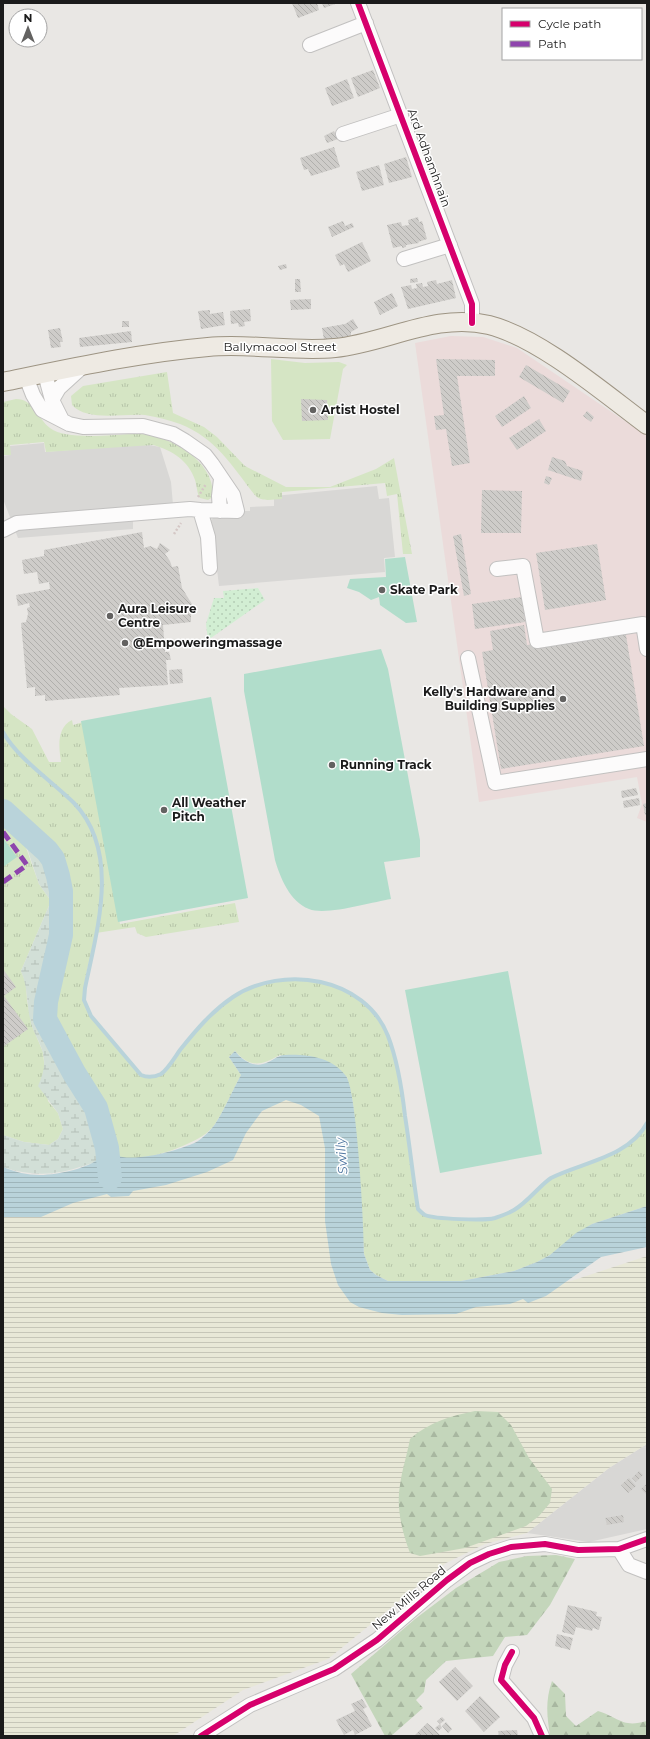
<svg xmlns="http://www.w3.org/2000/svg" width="650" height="1739" font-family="Montserrat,sans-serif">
<defs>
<pattern id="farmland-rules" width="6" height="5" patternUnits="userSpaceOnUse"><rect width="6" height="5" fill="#e8e8d7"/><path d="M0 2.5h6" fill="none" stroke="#c6c6b8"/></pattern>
<pattern id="grass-tufts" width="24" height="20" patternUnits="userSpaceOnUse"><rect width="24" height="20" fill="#d5e5c4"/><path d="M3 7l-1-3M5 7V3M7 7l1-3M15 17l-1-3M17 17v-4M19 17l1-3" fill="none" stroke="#b6c4a8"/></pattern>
<pattern id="forest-firs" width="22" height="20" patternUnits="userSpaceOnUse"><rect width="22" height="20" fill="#c4d6bb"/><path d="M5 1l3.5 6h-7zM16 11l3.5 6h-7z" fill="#a8b7a0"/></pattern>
<pattern id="wetland-marsh" width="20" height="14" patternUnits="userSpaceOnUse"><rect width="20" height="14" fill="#d2dfd7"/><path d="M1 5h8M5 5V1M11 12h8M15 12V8" fill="none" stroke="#b4bfb8"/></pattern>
<pattern id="park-dots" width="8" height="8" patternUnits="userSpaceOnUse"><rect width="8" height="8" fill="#d2eed3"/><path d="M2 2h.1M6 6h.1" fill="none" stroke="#b4ccb5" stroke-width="1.8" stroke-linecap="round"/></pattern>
<pattern id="water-rules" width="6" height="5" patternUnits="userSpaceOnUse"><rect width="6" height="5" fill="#b9d3da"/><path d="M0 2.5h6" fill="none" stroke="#9eb5ba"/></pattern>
<pattern id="building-back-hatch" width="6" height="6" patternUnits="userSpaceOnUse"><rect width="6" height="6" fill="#ceccc9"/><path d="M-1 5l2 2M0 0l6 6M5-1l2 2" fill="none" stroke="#b0afac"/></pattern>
</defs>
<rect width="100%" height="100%" fill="#e9e7e4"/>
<path fill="#d8d7d5" d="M44,443L45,452L144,444L160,447L171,482L173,505L133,507V529L18,538L3,499V456L10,455V446Z
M377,486L379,499L389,498L395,557L384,558L385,572L219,586L211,520L220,511H250V507L274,506V496Z
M647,1444V1529L589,1542L527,1533L609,1468Z"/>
<path fill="#ebdbda" d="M451,336L483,337L517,348L647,436V822L637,818L642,804L637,777L479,802L415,343Z"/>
<path fill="url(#farmland-rules)" d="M285,1090L328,1104L343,1281L495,1299L574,1280L647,1256V1444L609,1468L527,1533L485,1544L446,1563L328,1659L243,1690L173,1736H3V1190L205,1165Z"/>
<path fill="url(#grass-tufts)" d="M167,372L173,413L204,427L217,437L245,466L286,487H330L376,469L394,458L412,554H403L397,494L387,496L385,483L282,492V499C272,499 261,503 254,494C232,466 216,438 180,424C169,420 157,417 145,415C124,413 87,422 72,405L71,396L83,386Z
M16,399C34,399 37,418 50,428C69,442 117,433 141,434C172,437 215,461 213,497L208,500L200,498C197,494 197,486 195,480C189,461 172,450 153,445L46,452L44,442L10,445L11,455H3V402Z
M3,706L11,714L32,729L49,762H61C59,748 56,728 72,720L73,725L83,722L120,924L235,903L239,922L146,937L137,933L135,927L96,933C93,949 81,986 84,1000C87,1019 127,1059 141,1075C148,1078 155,1077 161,1074C169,1069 176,1055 182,1048C197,1028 213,1010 233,997C283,964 365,977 388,1036C398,1062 402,1089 405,1116C410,1147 413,1178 418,1209C420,1211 423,1214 425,1215C434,1219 485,1221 495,1218C501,1216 509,1213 514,1210C528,1202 540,1184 551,1178C583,1162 629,1157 647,1123V1206L592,1224L550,1255L537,1262L514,1271L477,1278L461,1281H388L376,1275L370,1270L364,1254L353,1103L347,1077L280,1055C261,1065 251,1069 235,1051L229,1057L241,1075C233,1089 221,1118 212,1128C197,1145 142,1163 121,1158C117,1157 112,1153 108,1150L96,1108L74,1073L45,1019L61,891C59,881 58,870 54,861C48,847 18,825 6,814L13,831L24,842L39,884L51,901L21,971L26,983L27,1000L32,1026L43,1052L48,1101L58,1113L63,1129L58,1139L49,1145L24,1142L3,1135Z"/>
<path fill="url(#forest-firs)" d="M475,1411L498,1412L511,1425L529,1458L552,1489L550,1503L539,1516L526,1526L465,1548L420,1556L410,1553C402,1532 396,1507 400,1485C402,1470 407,1455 410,1439C429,1422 451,1416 475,1411Z
M556,1555L575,1559L550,1605L527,1635L505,1637L493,1656L446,1661L426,1680L424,1692L416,1700L423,1708L391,1736H385L351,1674L415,1619L456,1588L499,1562L527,1556Z
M552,1681L565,1694L566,1716L576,1726L598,1711C620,1718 622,1728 647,1721V1736H550C547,1716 545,1701 552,1681Z"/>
<path fill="url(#wetland-marsh)" d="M5,813C18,825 46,846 53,859C69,889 61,938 54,969C50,984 41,1005 45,1020C48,1030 55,1040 61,1049C78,1079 98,1104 105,1138C106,1143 108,1150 104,1155C99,1161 90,1164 83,1166C56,1176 29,1176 3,1167V1135L24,1142L49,1145L58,1139L63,1129L58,1113L38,1086C43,1075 46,1065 43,1053C41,1044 35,1035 32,1026C26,1008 29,989 21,971L51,901L39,884L25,842L13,831Z"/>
<path fill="url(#park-dots)" d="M258,588L265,600L208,640L206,624L214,598H224L223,591Z"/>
<path fill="#d5e5c4" d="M271,359L305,363L339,362L347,365L343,369L330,439L283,440L272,421Z"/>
<path fill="#b1ddcb" d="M405,557L417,622L406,623L380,605L379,597L371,600L359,592L347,588L350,579L386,577L385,559Z
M381,649L388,669L420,840V857L384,862L391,899C372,902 326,916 309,909C290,902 280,877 275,860L244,691V674Z
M211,697L248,898L118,922L81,721Z
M3,838L17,857L3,867Z
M508,971L542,1154L440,1173L405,990Z"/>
<path fill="url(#water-rules)" d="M235,1051C241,1059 252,1067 263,1064C272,1062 277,1055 285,1055C307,1054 332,1057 346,1076C357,1091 364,1227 364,1254L370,1270L376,1275L388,1281H461L477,1278L514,1271L537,1262L550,1255L576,1233L592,1224L647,1206V1247L601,1257L546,1296L528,1303L523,1299L510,1304L476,1307L456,1314L402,1315L382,1313L359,1307L350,1302L338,1285L331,1264L325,1221V1148L319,1116L301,1105L286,1100L262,1111L246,1133L233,1160L207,1172L166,1185L133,1191L129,1196L111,1197L107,1194L73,1203L41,1217H3V1167C15,1172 27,1175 40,1175C57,1175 102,1167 107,1148C116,1169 183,1150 198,1141C202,1138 208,1133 212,1128C221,1118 233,1089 241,1075L229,1057Z"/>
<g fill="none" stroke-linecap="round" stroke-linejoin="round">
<path stroke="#b9d3da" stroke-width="4" d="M3,732C17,758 53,782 74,803C121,852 97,930 85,988L84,1000L91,1016L141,1075C148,1078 155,1077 161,1074C168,1069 175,1057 180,1050C196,1030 212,1011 233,997C283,964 365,977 388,1036C398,1062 402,1089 405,1116C410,1147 413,1178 418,1209C420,1211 423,1214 425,1215C434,1219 485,1221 495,1218C501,1216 509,1213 514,1210C528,1202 540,1185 551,1178C583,1162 629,1157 647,1123"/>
<path stroke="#b9d3da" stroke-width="24" d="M3,811L47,851L53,859L58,876L61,891V935L46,1002L45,1019L74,1073L96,1108L107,1148L110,1178"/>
</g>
<path fill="url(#building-back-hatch)" d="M292,3H317L319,10L298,18Z
M322,3H338L324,8Z
M373,70L380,88L358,97L351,78Z
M347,79L354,98L332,106L325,88Z
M334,131L338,139L327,143L324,136Z
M334,147L340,167L311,176L308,169L304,170L300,158Z
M406,157L412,177L389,183L384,164Z
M379,165L384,185L362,191L356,172Z
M418,217L419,222L422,221L427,239L418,242L419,243L406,245V247L402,248V246L393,248L387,225L401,222L402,226L409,225L408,220Z
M343,221L345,226L352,223L354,227L332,237L328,227Z
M362,242L371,261L348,272L344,264L340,266L335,255Z
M286,264L287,268L280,270L278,266Z
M417,278L418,282L410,283V279Z
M295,279H300L301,292H295Z
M436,280L437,284L452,280L456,298L408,309L401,287L411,285L412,289L417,288L416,284L422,283L423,287L428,286L427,282Z
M392,293L398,306L380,315L374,302Z
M311,299V309L291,310L290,300Z
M250,309L251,321L244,322L245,326L239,327L238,323L231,324L230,311Z
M210,310V314L223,312L225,325L201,329L198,311Z
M353,319L358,328L351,332V336L324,340L322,328L345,324Z
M122,321H129V327H122Z
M60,328L63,342H60L61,347L51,348L48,330Z
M131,331L132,342L80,347L79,338Z
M436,359L495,360V376H457L470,463L452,466L446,429L436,430L434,416L444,415Z
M526,365L570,391L563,403L519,377Z
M524,396L531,408L502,427L495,416Z
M301,399L327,400L328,420L302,421Z
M587,411L594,417L591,422L583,416Z
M539,419L546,431L517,450L509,438Z
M552,457L565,461L567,466L583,471L581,481L548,470Z
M546,476L552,478L549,485L544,483Z
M482,490L522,491L521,533H481Z
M142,532L144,548L150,546L157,549L160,543L170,550L165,554L170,561L172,567L178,566L182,588L195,609L191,610V622L163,625L165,652H169L171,660H166L168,685L119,688L120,695L45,701V695L35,696V687L27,688L21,623L26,622L28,614L27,608L30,607L29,603L18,606L16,595L50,589L49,582L39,584L37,572L24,574L22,560L44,556V550Z
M461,534L471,594L464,596L453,536Z
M597,544L606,600L545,610L536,553Z
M522,597L525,622L475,629L472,604Z
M524,625L527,645L625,629L644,746L501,769L482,652L493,650L490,631Z
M182,669L183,683L170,684L169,670Z
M636,788L638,795L622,798L621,791Z
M639,798L640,805L624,808L623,801Z
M647,803V815H645L643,804Z
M3,969L16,987L4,996L28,1029L3,1047Z
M639,1471L643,1475L636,1482L632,1478Z
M629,1478L636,1486L628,1493L621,1485Z
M647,1483V1495L641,1489Z
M623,1515L624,1522L607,1525L605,1518Z
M568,1605L597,1612L596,1616L602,1617L599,1630L593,1628L592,1631L576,1627L574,1635L562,1632Z
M557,1634L573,1638L570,1650L555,1646Z
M455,1667L473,1686L457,1701L439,1682Z
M480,1696L500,1717L484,1732L465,1711Z
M362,1699L367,1707L363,1709L372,1726L355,1735L353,1730L344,1735L336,1720L355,1711L351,1704Z
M442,1717L445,1720L440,1724L437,1721Z
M446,1722L452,1729L448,1733L442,1726Z
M427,1723L432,1727L441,1736H414Z
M440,1724L442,1728L438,1731L435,1728Z
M517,1730L518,1736H499L498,1731Z"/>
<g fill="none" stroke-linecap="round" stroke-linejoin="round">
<defs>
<path id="minor" d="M358,3L472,304V323
M310,45L366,23
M343,134L401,115
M404,259L450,245
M45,374L52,400L62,420
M26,377L33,395L42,410L69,424L83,427L143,426L173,434L185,441L205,455L212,464L233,495L237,511L200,510L208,537L210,568
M52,400L59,388L82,367
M220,511L219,496L221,479
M3,530L17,523L190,509L200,510
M497,569L523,566L537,641L643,624L647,649
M468,658L495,783L647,759
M619,1549L629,1565L647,1572
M512,1652L505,1665L501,1680L534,1718L542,1736
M201,1736L250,1705L334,1669L377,1640L447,1580L470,1563L489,1554L511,1547L545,1544L578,1550L619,1549L647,1539"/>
<path id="major" d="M3,382C71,368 139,353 208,347C250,343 293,352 335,348C386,343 436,312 489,325C540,338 604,393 647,425"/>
</defs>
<use href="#minor" stroke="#c2c1c0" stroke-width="16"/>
<use href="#major" stroke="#9d9483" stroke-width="20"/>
<path stroke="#d4c7c5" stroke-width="2.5" stroke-dasharray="2 2" stroke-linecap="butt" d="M198,497L206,484
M174,534L181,523"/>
<use href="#minor" stroke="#fcfbfb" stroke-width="14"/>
<use href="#major" stroke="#eeeae3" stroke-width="18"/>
<path stroke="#8e44ad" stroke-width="5" stroke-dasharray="10 5" stroke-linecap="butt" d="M3,832L27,865L3,882"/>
<defs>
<path id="cycleway" d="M358,3L472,304V323
M512,1652L505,1665L501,1680L534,1718L542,1736
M201,1736L250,1705L334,1669L377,1640L447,1580L470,1563L489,1554L511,1547L545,1544L578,1550L619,1549L647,1539"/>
</defs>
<use href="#cycleway" stroke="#fff" stroke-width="8"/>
<use href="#cycleway" stroke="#d6006c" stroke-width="6"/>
</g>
<g fill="#636261" stroke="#fff" stroke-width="1.5">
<circle cx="313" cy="410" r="4"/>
<circle cx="382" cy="590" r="4"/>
<circle cx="110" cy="616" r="4"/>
<circle cx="125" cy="643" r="4"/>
<circle cx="563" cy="699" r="4"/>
<circle cx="332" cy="765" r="4"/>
<circle cx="164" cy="810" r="4"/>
</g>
<g text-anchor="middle" stroke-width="3" stroke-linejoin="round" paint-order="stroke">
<g font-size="12" fill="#1b1b1b" stroke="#fff">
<text transform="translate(429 158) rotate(70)" y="4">Ard Adhamhnain</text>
<text x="280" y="351">Ballymacool Street</text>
<text transform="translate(409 1598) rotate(-40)" y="4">New Mills Road</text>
</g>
<g font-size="12" font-weight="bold" fill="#1b1b1b" stroke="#fff" text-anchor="start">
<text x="321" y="414">Artist Hostel</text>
<text x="390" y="594">Skate Park</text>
<text x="118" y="613">Aura Leisure<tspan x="118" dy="14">Centre</tspan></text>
<text x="133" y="647">@Empoweringmassage</text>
<text x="555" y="696" text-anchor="end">Kelly's Hardware and<tspan x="555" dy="14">Building Supplies</tspan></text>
<text x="340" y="769">Running Track</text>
<text x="172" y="807">All Weather<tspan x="172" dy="14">Pitch</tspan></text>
</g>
<g font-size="13" font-style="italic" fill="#5077a1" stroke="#fff">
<text transform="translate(341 1156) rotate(-95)" y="5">Swilly</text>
</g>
</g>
<rect width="650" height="1739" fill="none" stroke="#1b1b1b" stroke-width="8"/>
<rect x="502" y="8" width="140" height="52" fill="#ffffff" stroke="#a4a4a4"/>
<rect x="510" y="21" width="20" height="6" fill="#d6006c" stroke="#a4a4a4"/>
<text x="538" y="28" font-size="12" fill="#1b1b1b">Cycle path</text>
<rect x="510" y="41" width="20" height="6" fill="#8e44ad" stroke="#a4a4a4"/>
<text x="538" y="48" font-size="12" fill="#1b1b1b">Path</text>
<g transform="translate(28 28)"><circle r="19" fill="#ffffff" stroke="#a4a4a4"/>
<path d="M0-3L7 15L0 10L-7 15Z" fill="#636261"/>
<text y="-6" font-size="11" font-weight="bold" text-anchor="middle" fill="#1b1b1b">N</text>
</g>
</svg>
